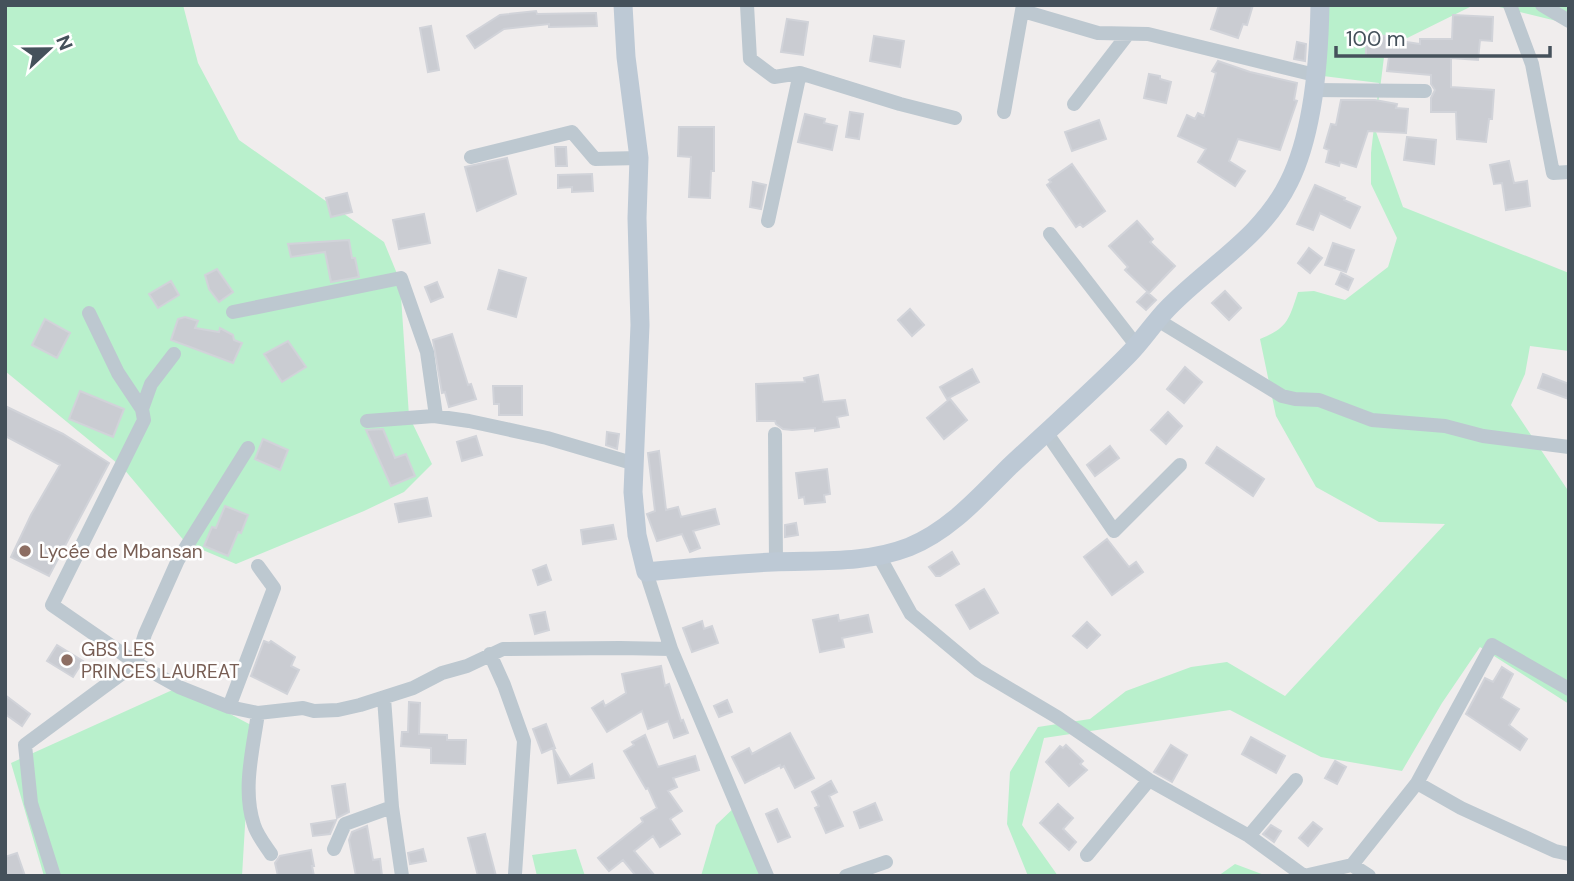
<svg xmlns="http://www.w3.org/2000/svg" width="1574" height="881" font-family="'DM Sans',sans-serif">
<rect width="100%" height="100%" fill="#f0eded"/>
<path fill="#b9f0cc" d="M5,5H183L198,63L239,140L384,242L400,281L409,416L432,464L404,492L364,511L236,564L186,543L123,468L5,371Z
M1322,5H1474L1385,49L1375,129L1403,207L1569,273V351L1530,346L1525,374L1511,405L1569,492V704L1480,647L1442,703L1402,771L1321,757L1230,710L1044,738L1022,825L1058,876H1028L1007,824L1010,772L1038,727L1090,719L1126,691L1191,667L1227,662L1285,696L1445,524L1379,522L1316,487L1276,416L1260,339C1288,328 1289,319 1298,292L1314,291L1345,300L1388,267L1397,238L1371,184V153L1379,83L1315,75Z
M1491,5H1569V24Z
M179,687L251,725L242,876H44L11,763Z
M738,804L767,876H701L716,825Z
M576,849L585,876H537L532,855Z
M1235,864L1267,876H1218Z"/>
<path fill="#caccd2" stroke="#d1d3d9" stroke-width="2" d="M1219,5H1253L1247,25L1243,24L1238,38L1211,29Z
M536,11L537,14L596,13L597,26L549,27V24L504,29L475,48L467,36L500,15Z
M1453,15L1493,17L1492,41L1480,40L1478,60L1451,58V87L1494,90L1492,119H1489L1486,142L1457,139L1456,112H1431V98L1435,90L1431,84V75L1387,71L1389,57L1366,56V35L1386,36V39L1420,44V39H1452Z
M787,19L808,22L803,55L781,52Z
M431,26L439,70L428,72L420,28Z
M874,36L904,41L900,67L870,61Z
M1297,42L1306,44L1305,61L1294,59Z
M1218,61L1250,72L1297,83L1294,100L1297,101L1280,150L1238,139L1229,161L1245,171L1235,186L1198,162L1206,149L1178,136L1187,115L1195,119L1198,113L1204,116L1216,73L1212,71Z
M1149,74L1160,76V79L1171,82L1166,103L1144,98Z
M1341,100H1375L1397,104L1396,108L1408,109L1406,133L1368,131L1356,167L1340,162L1339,166L1326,162L1329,150L1324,148L1331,124L1336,125Z
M850,112L863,114L859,139L846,137Z
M805,114L825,119L824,123L837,126L832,150L798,142Z
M1099,120L1106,139L1072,151L1065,132Z
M679,127H714V171H711L710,198L689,197L691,157L678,156Z
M1407,137L1436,140L1434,164L1404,160Z
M555,147H566L567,166H556Z
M507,158L516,194L477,211L465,167Z
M1509,161L1514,183L1527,181L1530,206L1506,210L1502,183L1494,184L1490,165Z
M1072,164L1105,211L1083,227L1080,224L1076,227L1047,185L1051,182L1049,180Z
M592,174L593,191L572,192V187L558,188V175Z
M753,182L766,185L761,209L750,207Z
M1315,185L1345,198L1344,200L1360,207L1350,228L1320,213L1313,230L1297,224Z
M347,193L352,212L331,217L326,198Z
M424,214L430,243L399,249L393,220Z
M1137,221L1153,239L1150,242L1175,266L1149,293L1125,270L1128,267L1109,246Z
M349,240L352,258H355L359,277L331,282L325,252L291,257L288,244Z
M1333,243L1354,250L1346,272L1325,265Z
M1309,248L1322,258L1310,273L1298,263Z
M217,269L233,292L219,302L209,289L205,275Z
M499,270L526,278L516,317L488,309Z
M1341,273L1353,279L1348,290L1336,284Z
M171,281L179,295L158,308L149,294Z
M437,282L443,297L431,302L425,287Z
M1225,291L1241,308L1229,320L1212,303Z
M1147,292L1156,300L1146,310L1137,302Z
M910,309L924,325L912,336L898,320Z
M185,317L198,321L195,328L219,332L220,328L233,335L234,340L242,343L233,363L171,340L178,319Z
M45,319L70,333L57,358L32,345Z
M452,334L468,385L471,384L476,399L449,407L445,392L442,393L433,340Z
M288,341L306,367L282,382L264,354Z
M1185,367L1202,382L1184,403L1167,389Z
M972,369L979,382L947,399L940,387Z
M1543,374L1569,384V399L1538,388Z
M818,375L823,402L845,400L848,415L837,417L839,427L815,431V428L792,430L783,429L776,424L775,421H757L756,384L805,382L804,378Z
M493,386H522V415H499V404H494Z
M80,391L124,409L113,437L69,419Z
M950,399L967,420L944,439L927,418Z
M5,406L63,434L109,463L49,576L11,557L31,515L60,465L5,436Z
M1168,412L1182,426L1166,444L1151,430Z
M383,429L395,458L406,454L415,476L391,486L366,430Z
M607,432L619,434L617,449L606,445Z
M476,436L482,455L462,461L457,442Z
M263,439L288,450L280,470L255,459Z
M1110,446L1119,458L1095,476L1087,465Z
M1217,447L1264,479L1253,496L1206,463Z
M659,451L666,510L678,507L681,517L715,509L719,524L693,531L700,548L690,552L682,534L657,541L647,514L655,511L648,453Z
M827,469L830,494L824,495L825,502L805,504L804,497L799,498L796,473Z
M427,498L431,516L399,522L395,504Z
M225,506L248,515L241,533L238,532L228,556L204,546L212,527L216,528Z
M796,523L798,535L785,537V525Z
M613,525L616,539L583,544L581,530Z
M1107,539L1129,567L1136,562L1143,572L1112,595L1084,557Z
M952,552L959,564L940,576H936L929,567Z
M546,565L551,580L538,585L533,570Z
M984,589L998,613L970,629L956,605Z
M545,612L549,630L535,634L530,615Z
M838,615L839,621L868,615L872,632L842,638L844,647L820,652L813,620Z
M702,621L704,629L712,626L718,643L692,652L683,628Z
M1087,622L1100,635L1087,648L1073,636Z
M264,641L269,643L271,641L295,657L291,666L299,670L287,694L251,676Z
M57,645L83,661L73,677L47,661Z
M661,666L665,686L669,684L681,721L683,720L688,733L674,738L668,721L648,729L642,711L607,732L592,708L603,701L605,706L626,693L622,674Z
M1502,667L1513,674L1501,698L1519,709L1509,725L1527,739L1520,750L1466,714L1485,678L1493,682Z
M5,695L30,714L22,726L5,714Z
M727,700L732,712L719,717L714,706Z
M409,702L420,703L419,734L447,735V740H466L465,764L431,763V748L401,746L402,732H408Z
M546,724L555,748H553L570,777L592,764L594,778L558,783L553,748L542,753L533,729Z
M790,733L814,778L795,788L784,766L781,768L780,765L745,783L732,757L749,748L752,754Z
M645,735L658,767L695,756L699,770L673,778L677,787L668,791L682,811L670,819L680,834L660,847L653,836L634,851L655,876H636L623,860L609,871L598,858L643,822L641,818L657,808L648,788L646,789L624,751L634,745L632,742Z
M1251,737L1285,756L1276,773L1242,754Z
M1066,745L1083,761L1080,764L1087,770L1069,786L1046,762L1060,746L1063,748Z
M1171,745L1187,755L1172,782L1154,772Z
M1335,761L1346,767L1337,784L1325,778Z
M831,781L837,792L829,796L843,826L826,833L815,808L819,806L812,792Z
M345,784L349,812L337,818L332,786Z
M875,803L882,820L860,828L854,812Z
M1058,804L1073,818L1063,829L1076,842L1069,850L1040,823Z
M777,809L790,837L778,842L766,814Z
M336,820L330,834L313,836L311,824Z
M1313,822L1322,829L1308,846L1299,838Z
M1271,825L1281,831L1274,842L1263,834Z
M367,826L373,860L380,859L382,876H356L349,840L352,832Z
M485,834L496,876H478L468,838Z
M423,849L426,861L410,864L408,853Z
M311,850L314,866H312L314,876H278L275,863L280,856Z
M17,853L25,876H5V857Z"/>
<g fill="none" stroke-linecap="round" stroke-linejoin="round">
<path stroke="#bdc8d0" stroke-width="14" d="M747,5L750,59L774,77L800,73L900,104L955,118
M1510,5L1532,64L1553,173L1569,172
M1542,5L1569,21
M1023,11L1098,33L1148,34L1315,75
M1312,90L1425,91
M1074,104L1128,34
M1004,112L1023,5
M471,157L572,132L595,159L639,158
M768,221L800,73
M1050,234L1136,345
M233,312L401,278L427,352L436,416
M89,313L118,373L142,409L144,420L52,605L136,663L179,687L229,707L258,713L303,708L314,711L338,710L360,705L413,688L442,673L467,666L503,649L620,648L671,649
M1156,319L1282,396L1295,399L1319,400L1372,420L1445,426L1483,436L1569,447
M142,409L151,384L174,354
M367,421L434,416L469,421L547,438L632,463
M1046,432L1114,531L1180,465
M775,434L776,562
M879,556L911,614L978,670L1057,717L1149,780L1249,836L1304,876
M646,572L671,649L767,876
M490,654L504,685L524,741L515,874
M384,698L392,807L402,876
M229,707L274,588L258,566
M258,713C253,749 242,790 254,825C257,835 265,845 271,854
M1417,783L1461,808L1555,851L1569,854
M1249,836L1296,780
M334,849L345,824L392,807
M1087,855L1149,780
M1352,865L1369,876
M54,876L31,803L25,745L136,663L145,634L178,560L248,448
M846,876L886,862
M1304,876L1352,865L1417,783L1492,645L1569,689"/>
<path stroke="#bdc9d5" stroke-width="19" d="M623,5L626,57L639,158L637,218L640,325L633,492L637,535L646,572C688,568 731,564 773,562C819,560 865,564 909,547C949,531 979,497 1008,468C1048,430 1090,394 1128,355C1143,340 1154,322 1169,307C1210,265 1262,237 1289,182C1313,134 1319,58 1320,5"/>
</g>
<g fill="#8d6e63" stroke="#fff" stroke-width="2.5">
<circle cx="25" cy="551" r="7"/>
<circle cx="67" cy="660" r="7"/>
</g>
<g text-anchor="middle" stroke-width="5" stroke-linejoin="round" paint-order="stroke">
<g font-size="19" fill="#785e54" stroke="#fff" text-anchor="start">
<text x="39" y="558">Lycée de Mbansan</text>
<text x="81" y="656">GBS LES<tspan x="81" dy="22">PRINCES LAUREAT</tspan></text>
</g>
</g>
<rect width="1574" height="881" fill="none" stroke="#45515b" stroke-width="14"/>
<g transform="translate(49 49) rotate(68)" stroke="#ffffff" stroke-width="5" paint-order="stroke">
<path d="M0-5L12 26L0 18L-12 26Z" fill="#45515b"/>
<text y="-10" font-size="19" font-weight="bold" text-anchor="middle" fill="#45515b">N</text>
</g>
<path d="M1336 46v10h214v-10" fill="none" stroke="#45515b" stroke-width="3.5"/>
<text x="1346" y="46" font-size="21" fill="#45515b" stroke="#ffffff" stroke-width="5" paint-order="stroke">100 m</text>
</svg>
